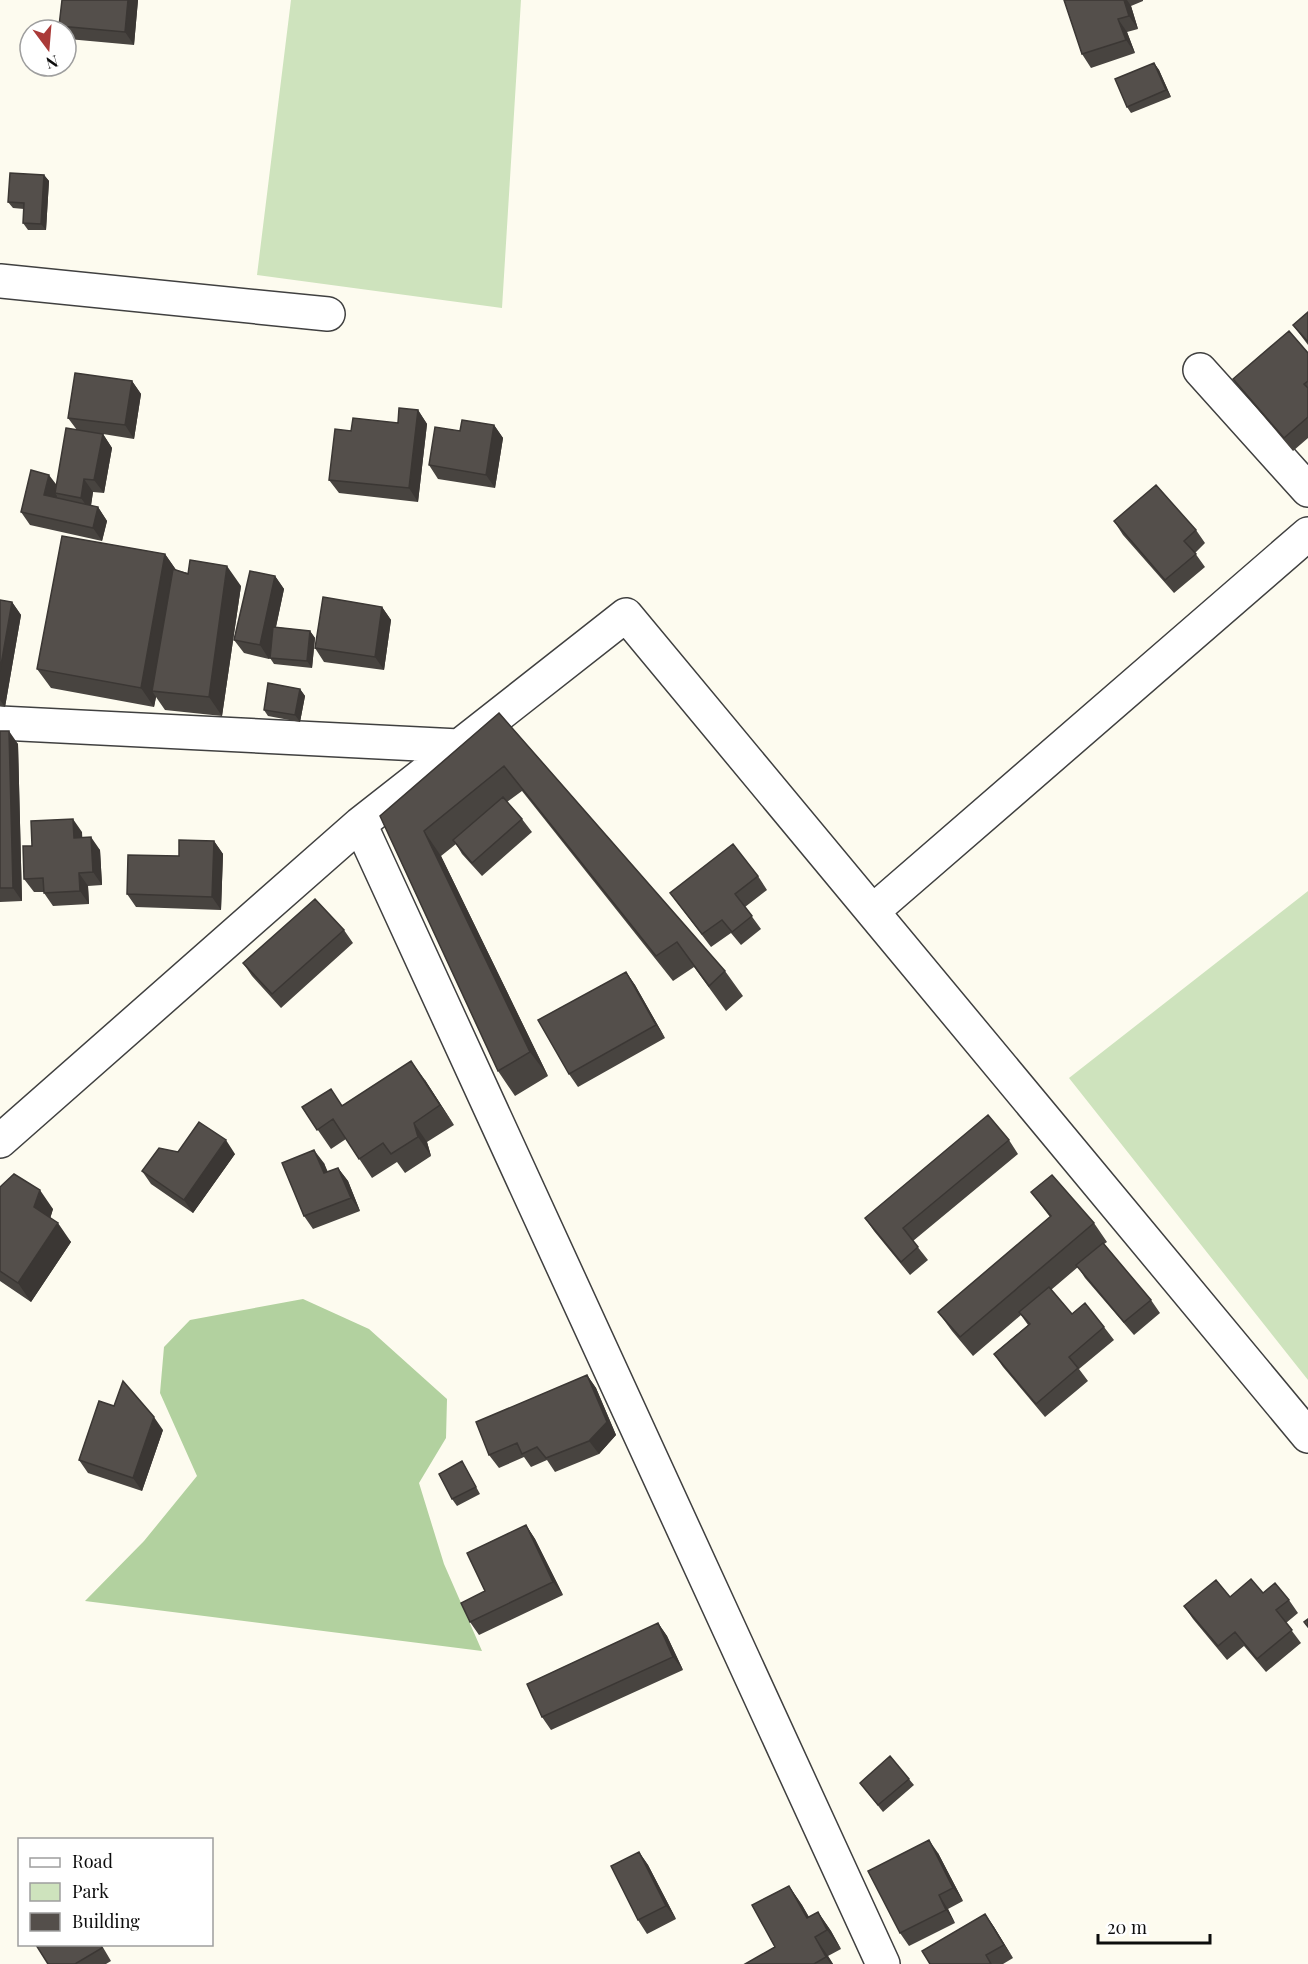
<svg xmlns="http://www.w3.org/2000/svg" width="1308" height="1964" font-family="'Playfair Display',serif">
<rect width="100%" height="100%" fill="#fdfbef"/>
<path fill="#cee3bd" d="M291,0H521L502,308L257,275Z
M1308,891V1380L1069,1078Z"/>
<path fill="#b2d19f" d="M303,1299L369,1329L447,1399L446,1438L419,1483L444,1564L482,1651L85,1601L144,1541L197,1476L160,1393L164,1347L190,1320Z"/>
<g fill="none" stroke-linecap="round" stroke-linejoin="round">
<defs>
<path id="street" d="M0,281L328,314
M1200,370L1308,490
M0,723L459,746
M360,824L883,1964
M873,911L1308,534
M0,1141L360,824L626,615L1308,1436"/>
</defs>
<use href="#street" stroke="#404040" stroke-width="36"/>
<use href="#street" stroke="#fff" stroke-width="33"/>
</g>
<path fill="#484440" d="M62,0H138L134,45L68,39L66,36V30H62L59,26Z
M1064,0H1143V1L1131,6L1138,29L1127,32L1135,53L1091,68L1082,54Z
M1154,63L1159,70L1171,97L1131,113L1127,107Z
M44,175L49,181L46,230H28L23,223L24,209L13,208L8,202Z
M1308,312V345L1293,325Z
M1308,353V438L1293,451L1243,392L1233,379Z
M132,381L141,394L134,439L103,434L112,448L104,493L93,492L91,506L98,507L107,521L102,541L30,525L21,512L56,484L77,430L68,418Z
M418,410L427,424L418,502L339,493L329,480L351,431L398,423Z
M494,425L503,438L495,488L438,479L429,465L460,431Z
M1114,521L1196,530L1205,543L1195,553L1205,567L1174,593L1123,535Z
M165,554L176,570L241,586L222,716L165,710L156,697L154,707L51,688L37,669Z
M275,576L284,589L276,627L310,631L315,638L312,668L274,664L270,658L269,659L244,653L234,640Z
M0,600L12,602L21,615L5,707L0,706Z
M382,607L391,620L384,670L324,662L315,648Z
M300,689L305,696L300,722L268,716L264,710Z
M499,713L725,971L743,996L726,1011L694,967L673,981L522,791L507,802L522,819L532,832L482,876L462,854L456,844L441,856L548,1076L515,1096L498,1071L380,816Z
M0,731L18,744L22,901L0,902Z
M82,832V837L100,850L102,885L88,886L89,904L53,906L44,893V892H34L24,879L32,846Z
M214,841L223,854L221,910L136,907L127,894L179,856Z
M758,876L767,890L745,907L761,929L741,945L731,933L711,947L670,893Z
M344,930L353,943L281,1008L252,976L243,963Z
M626,972L635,985L665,1038L578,1087L569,1074Z
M425,1080L454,1125L427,1142L431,1156L405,1173L397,1162L372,1178L346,1139L331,1149L302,1107L342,1105Z
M1009,1140L1018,1154L913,1241L928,1260L910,1275L874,1231L865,1218Z
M178,1152L235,1154L193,1213L151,1184L142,1171Z
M324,1163L327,1172L338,1168L348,1181L360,1211L313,1229L304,1216Z
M0,1187L53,1209L50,1218L71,1242L31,1302L0,1281Z
M1031,1192L1094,1223L1107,1242L1104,1244L1151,1300L1160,1313L1134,1335L1085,1278L1078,1267L1051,1290L1072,1314L1104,1327L1114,1340L1079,1369L1088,1381L1045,1417L1003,1367L994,1354L1028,1325L1021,1315L973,1356L952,1331L938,1312L1050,1217Z
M587,1375L596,1388L616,1435L599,1454L555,1472L547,1460L531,1467L524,1457L499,1468L489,1455Z
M163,1430L142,1491L88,1473L79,1460Z
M462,1461L480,1494L457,1506L452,1499Z
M526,1525L535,1539L563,1595L479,1635L470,1622L485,1591Z
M1263,1593L1289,1600L1298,1613L1286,1623L1301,1643L1266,1672L1244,1646L1227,1660L1193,1619L1184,1606L1230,1597Z
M658,1623L667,1636L683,1670L551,1730L542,1717Z
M909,1779L914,1785L883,1812L860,1783Z
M639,1852L648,1865L676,1919L647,1934L638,1920Z
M938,1853L963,1901L948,1909L955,1923L909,1946L900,1933Z
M789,1886L802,1905L809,1917L818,1912L831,1931L841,1949L828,1956L833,1964H745L775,1947Z
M985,1914L994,1927L1013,1958L1003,1964H930Z
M36,1944H101L111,1961L106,1964H48Z"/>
<path fill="#3b3734" d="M128,0H138L134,45L125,32Z
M1124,0H1127L1131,6L1138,29L1129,16Z
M1118,19L1127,32L1135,53L1126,40Z
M1154,63L1159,70L1171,97L1166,90Z
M44,175L49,181L46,230L41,224Z
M132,381L141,394L134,439L125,425Z
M418,410L427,424L418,502L409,488Z
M494,425L503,438L495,488L486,475Z
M103,434L112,448L104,493L94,480Z
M49,475L59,488L55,493L57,496L53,508L44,495Z
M84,479L93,492L90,511L81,498Z
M98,507L107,521L102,541L93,528Z
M165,554L179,574L152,691L156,697L154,707L141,688Z
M227,566L241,586L222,716L209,697Z
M275,576L284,589L269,659L260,645Z
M12,602L21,615L5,707L0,700V671Z
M382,607L391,620L384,670L375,657Z
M310,631L315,638L312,668L307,661Z
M300,689L305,696L300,722L295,715Z
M9,731L18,744L22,901L13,888Z
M73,819L82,832L83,851L74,838Z
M424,831L441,856L548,1076L530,1052Z
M91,837L100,850L102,885L93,872Z
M214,841L223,854L221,910L212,897Z
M79,873L88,886L89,904L80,891Z
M626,972L635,985L665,1038L656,1025Z
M411,1061L425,1080L454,1125L440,1105Z
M414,1123L427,1142L431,1156L418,1137Z
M226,1140L235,1154L193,1213L184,1200Z
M314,1150L324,1163L334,1186L324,1173Z
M338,1168L348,1181L360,1211L351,1198Z
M40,1190L53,1209L48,1226L34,1207Z
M58,1223L71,1242L31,1302L18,1283Z
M587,1375L596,1388L616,1435L599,1454L589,1441Z
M154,1417L163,1430L142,1491L133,1478Z
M526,1525L535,1539L563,1595L553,1582Z
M658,1623L667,1636L683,1670L673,1657Z
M929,1840L938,1853L963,1901L953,1888Z
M639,1852L648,1865L676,1919L666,1906Z
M789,1886L802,1905L820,1937L807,1918Z
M939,1895L948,1909L955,1923L946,1910Z
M818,1912L831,1931L841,1949L827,1930Z
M985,1914L994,1927L1013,1958L1004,1945Z
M815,1937L828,1956L833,1964H831L826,1957Z"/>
<path fill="#544f4b" stroke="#3b3734" stroke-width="1.5" d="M62,0H128L125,32L59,26Z
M1064,0H1124L1129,16L1118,19L1126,40L1082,54Z
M1154,63L1166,90L1127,107L1115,79Z
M10,173L44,175L41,224L23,223L24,203L8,202Z
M1308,312V342L1293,325Z
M1289,331L1308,353V381L1304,384L1308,388V417L1284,438L1233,379Z
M75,373L132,381L125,425L68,418Z
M399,408L418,410L409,488L329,480L335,429L351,431L353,418L398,423Z
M462,420L494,425L486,475L429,465L435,427L460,431Z
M66,428L103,434L94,480L84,479L81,498L55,493Z
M31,470L49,475L44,495L98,507L93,528L21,512Z
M1156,485L1196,530L1184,541L1196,554L1165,580L1114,521Z
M62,536L165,554L141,688L37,669Z
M190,560L227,566L209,697L152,691L173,569L188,574Z
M250,571L275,576L260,645L234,640Z
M323,597L382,607L375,657L315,648Z
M0,600L12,602L0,671Z
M273,627L310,631L307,661L270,658Z
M268,683L300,689L295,715L264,710Z
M499,713L725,971L709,986L677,942L656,956L504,766L424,831L530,1052L498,1071L380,816Z
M0,731H9L13,888H0Z
M503,797L522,819L472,863L453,840Z
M73,819L74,838L91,837L93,872L79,873L80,891L44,893L43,878L24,879L23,846H32L31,821Z
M179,840L214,841L212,897L127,894L128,855L179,856Z
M733,844L758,876L735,894L752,916L732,932L722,920L702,934L670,893Z
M315,899L344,930L272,994L243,963Z
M626,972L656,1025L569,1074L538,1020Z
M411,1061L440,1105L414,1123L418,1137L391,1154L383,1143L359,1159L333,1119L317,1130L302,1107L331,1089L342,1106Z
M988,1115L1009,1140L903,1228L918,1247L901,1262L865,1218Z
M199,1122L226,1140L184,1200L142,1171L159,1148L178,1152Z
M314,1150L324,1173L338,1168L351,1198L304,1216L282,1163Z
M14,1174L40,1190L34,1207L58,1223L18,1283L0,1271V1187Z
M1052,1175L1094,1223L960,1337L938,1312L1051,1216L1031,1192Z
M1103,1243L1151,1300L1124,1322L1076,1265Z
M1049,1287L1072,1314L1085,1303L1104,1327L1069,1357L1078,1368L1036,1404L994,1354L1030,1324L1019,1312Z
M587,1375L607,1422L589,1441L546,1458L537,1447L522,1454L517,1443L489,1455L476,1422Z
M123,1381L154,1417L133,1478L79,1460L99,1401L114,1406Z
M462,1461L476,1487L452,1499L439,1474Z
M526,1525L553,1582L470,1622L461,1603L485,1591L467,1553Z
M1251,1579L1263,1593L1275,1583L1289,1600L1276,1610L1292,1630L1257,1659L1235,1632L1218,1646L1184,1606L1216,1580L1230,1597Z
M1308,1619V1627L1304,1622Z
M658,1623L673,1657L542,1717L527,1684Z
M890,1756L909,1779L878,1805L860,1783Z
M929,1840L953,1888L939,1895L946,1910L900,1933L868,1871Z
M639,1852L666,1906L638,1920L611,1866Z
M789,1886L807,1918L818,1912L827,1930L815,1937L826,1957L814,1964H745L775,1947L752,1905Z
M985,1914L1004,1945L986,1955L991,1964H930L922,1951Z
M36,1945L100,1944L102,1948L75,1964H48Z"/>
<rect x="18" y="1838" width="195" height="108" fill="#ffffff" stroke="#9e9e9e" stroke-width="1.5"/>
<rect x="30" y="1858" width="30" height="9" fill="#ffffff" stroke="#9e9e9e" stroke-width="1.5"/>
<text x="72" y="1868" font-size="18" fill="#0d0d0d">Road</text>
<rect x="30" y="1883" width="30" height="18" fill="#cee3bd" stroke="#9e9e9e" stroke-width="1.5"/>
<text x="72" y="1898" font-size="18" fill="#0d0d0d">Park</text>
<rect x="30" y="1913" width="30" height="18" fill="#544f4b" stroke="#9e9e9e" stroke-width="1.5"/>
<text x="72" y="1928" font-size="18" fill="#0d0d0d">Building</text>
<g transform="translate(48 48) rotate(164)"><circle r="28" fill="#ffffff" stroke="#9e9e9e" stroke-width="1.5"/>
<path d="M0-4.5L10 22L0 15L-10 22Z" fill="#aa3a38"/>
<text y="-9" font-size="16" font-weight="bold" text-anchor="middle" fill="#0d0d0d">N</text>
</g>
<path d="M1098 1934v9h112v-9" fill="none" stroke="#0d0d0d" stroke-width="3"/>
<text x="1107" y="1934" font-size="18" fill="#0d0d0d" stroke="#ffffff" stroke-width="4.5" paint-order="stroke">20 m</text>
</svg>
